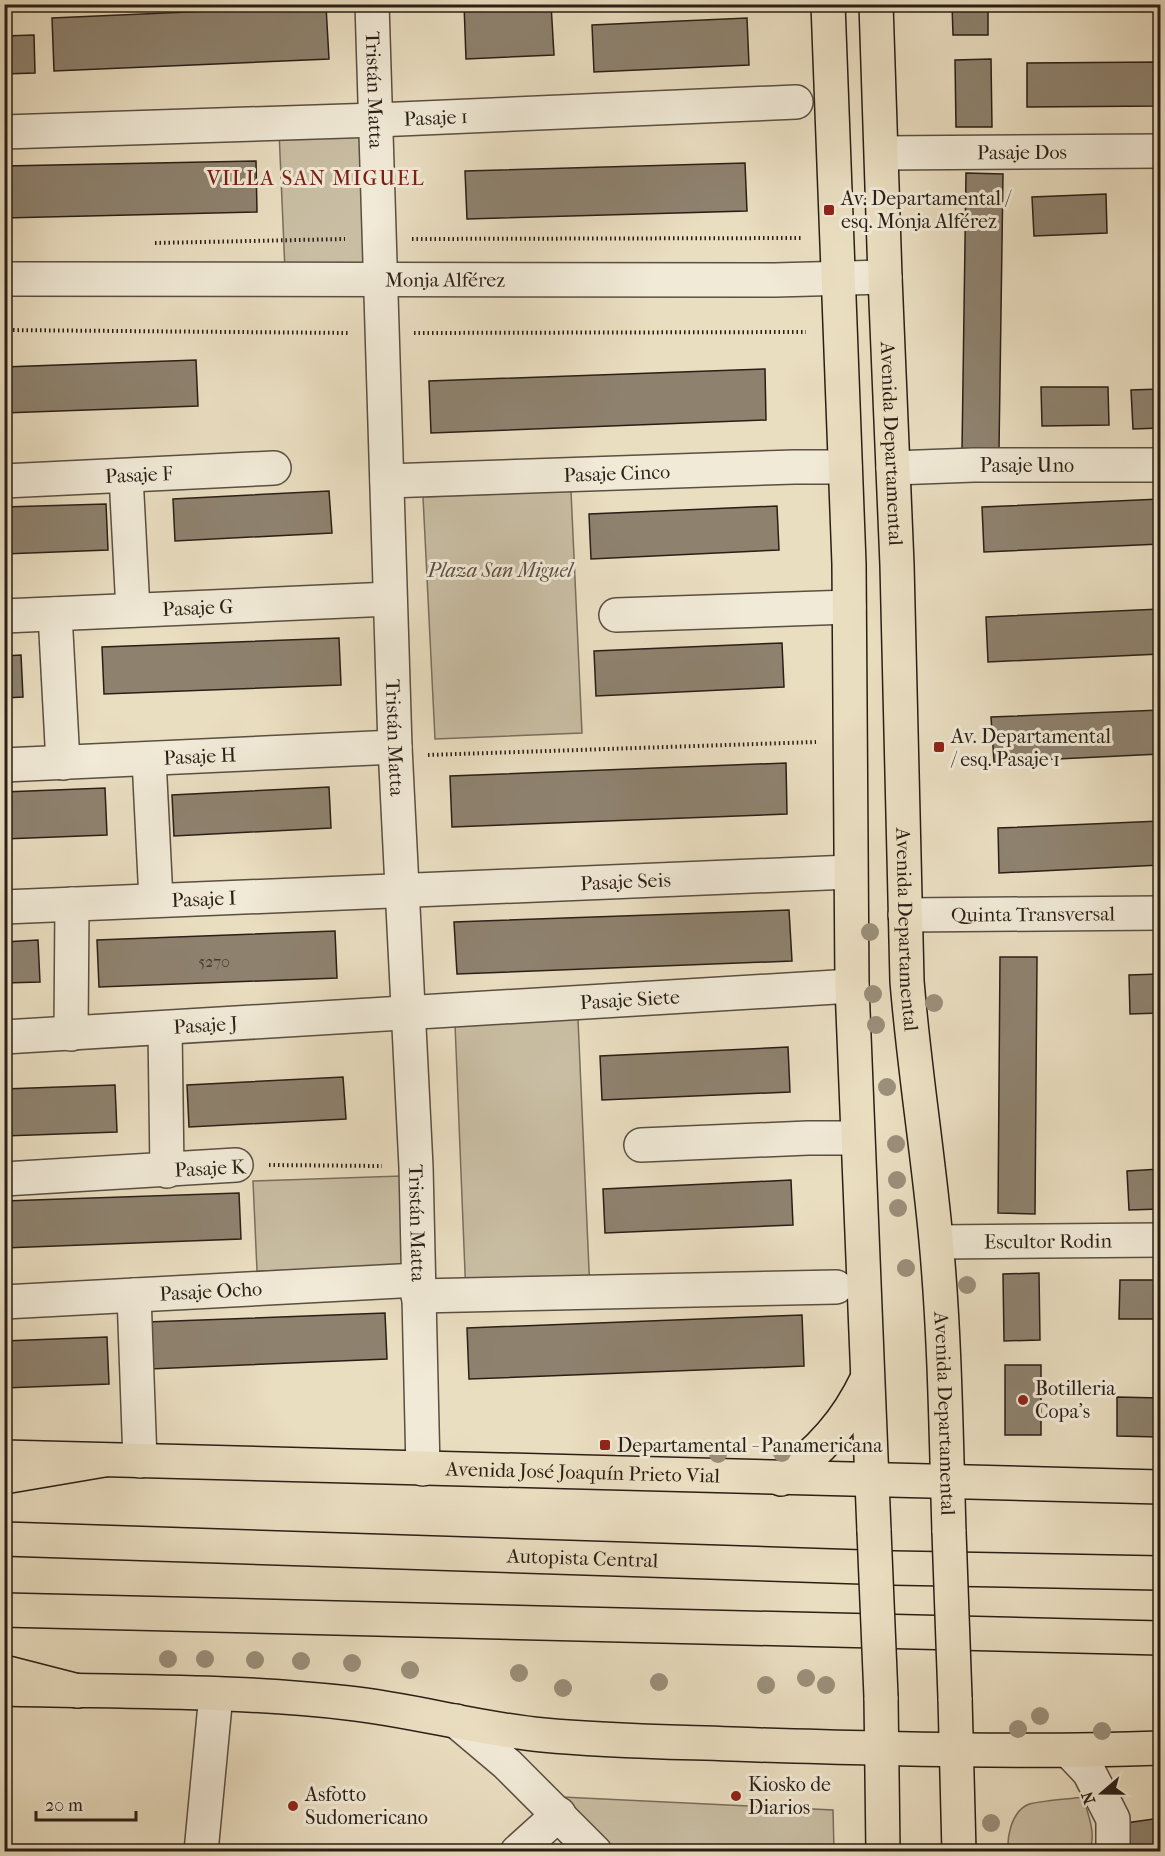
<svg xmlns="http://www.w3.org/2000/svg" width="1165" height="1856" font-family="'IM FELL French Canon',serif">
<rect width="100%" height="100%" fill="#eadec1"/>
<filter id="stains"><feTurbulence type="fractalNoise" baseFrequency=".00333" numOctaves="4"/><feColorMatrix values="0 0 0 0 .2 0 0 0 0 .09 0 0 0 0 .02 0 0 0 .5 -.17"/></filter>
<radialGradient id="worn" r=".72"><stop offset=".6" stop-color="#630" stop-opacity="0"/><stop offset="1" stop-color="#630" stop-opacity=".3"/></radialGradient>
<path fill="#c9bea4" stroke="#7a6e5d" stroke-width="1.5" d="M359,127L366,267L285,271L279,131Z
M571,491L582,733L435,739L423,497Z
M578,1019L590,1292L466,1297L455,1024Z
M401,1176L404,1268L257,1271L253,1181Z
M562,1797L833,1810L834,1851H612Z
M1083,1797C1088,1814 1097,1835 1089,1851H1008C1007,1837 1011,1813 1027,1805C1035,1801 1071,1799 1083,1797Z"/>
<path fill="#8e826f" stroke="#2a1f16" stroke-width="1.5" d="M464,4H551L554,55L466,59Z
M952,4H988V35H953Z
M326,6L329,59L54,71L52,18Z
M747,18L749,65L594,72L592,25Z
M34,35L35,73L4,74V36Z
M991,59L992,127H956L955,60Z
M1160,62V106L1027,107V63Z
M256,161L257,212L4,218V166Z
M745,163L747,211L467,219L465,171Z
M966,173L1003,174L999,450H962Z
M1106,194L1107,233L1034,236L1032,197Z
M196,360L198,406L4,413V367Z
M765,369L766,420L431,433L429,381Z
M1041,387H1108L1109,425L1042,426Z
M1160,389V428L1133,429L1131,390Z
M329,491L332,533L175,541L173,499Z
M1160,499V544L984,552L982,507Z
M106,504L108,550L4,554V507Z
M777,506L779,550L591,559L589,514Z
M1160,609V654L988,662L986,617Z
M339,638L341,685L104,694L102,647Z
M782,643L784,687L596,696L594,651Z
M21,655L23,697L4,698V656Z
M1160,710V754L994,762L991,717Z
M786,763L787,814L452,827L450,776Z
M329,787L331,828L174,836L172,795Z
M105,788L107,835L4,839V792Z
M1160,821V865L999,873L998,828Z
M789,910L792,961L457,974L454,922Z
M335,931L337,978L99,987L97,940Z
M38,940L40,982L4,983V942Z
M1000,957H1037L1035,1214L998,1213Z
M1160,974V1013L1130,1014L1129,975Z
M788,1047L790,1092L602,1100L600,1056Z
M343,1077L346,1119L189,1127L187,1085Z
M115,1085L117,1132L4,1136V1089Z
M1160,1169V1209L1129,1210L1127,1171Z
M791,1180L793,1225L605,1233L603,1189Z
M239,1193L241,1239L4,1248V1201Z
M1039,1273L1040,1340L1004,1341L1003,1274Z
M1120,1280H1160V1319H1119Z
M385,1313L387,1359L149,1369L147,1322Z
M802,1315L804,1366L469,1379L467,1328Z
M107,1337L109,1384L4,1388V1341Z
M1005,1365H1041V1435H1005Z
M1117,1397L1160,1398V1437L1117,1436Z
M1160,1818V1852H1130L1126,1823Z"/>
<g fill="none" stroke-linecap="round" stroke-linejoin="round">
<defs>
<g id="minor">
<path id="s1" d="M372,4L395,747L416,1167L423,1469"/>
<path id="s2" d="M4,132L376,120L796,102"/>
<path id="s3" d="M882,153L1160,151"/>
<path id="s4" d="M4,279L775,280L885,277"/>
<path id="s5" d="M893,468L974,465H1160"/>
<path d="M126,476L133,610"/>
<path id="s6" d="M4,481L274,468"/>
<path id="s7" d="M387,481L794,467H845"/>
<path d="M55,614L63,763"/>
<path d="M616,615L849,607"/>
<path id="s8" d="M4,616L390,599"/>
<path d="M149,759L156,900"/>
<path id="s9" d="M4,765L395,747"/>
<path id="s10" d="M4,907L850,872"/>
<path id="s11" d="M905,915L1160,913"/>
<path d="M165,1029L167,1171"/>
<path d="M71,1034L72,904"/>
<path id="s12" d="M4,1037L852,986"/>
<path d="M641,1145L808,1138H857"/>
<path d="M4,1179L236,1165"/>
<path id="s13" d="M937,1242L1160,1240"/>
<path d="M134,1295L140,1461"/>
<path d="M418,1296L836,1287"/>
<path id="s14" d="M4,1302L418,1280"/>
<path d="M456,1721L507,1764L595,1852"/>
<path d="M1069,1751L1089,1772L1113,1819V1852"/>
<path d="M201,1852L216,1694"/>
<path d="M517,1852L559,1814"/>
</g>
<g id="major">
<path d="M828,4L849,564L852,986L874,1531"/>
<path id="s15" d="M876,4L885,277L897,565L907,981C914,1068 928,1153 936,1240C945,1337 946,1435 949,1532"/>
<path id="s16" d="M4,1457L1160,1487"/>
<path d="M781,1479C820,1452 847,1421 867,1379"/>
<path d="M4,1689C119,1692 234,1690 348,1703C414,1710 477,1729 543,1735C615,1742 687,1742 759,1745C892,1749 1027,1753 1160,1748"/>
<path d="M881,1697L883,1852"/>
<path d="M955,1698L959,1852"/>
</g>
<g id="highway">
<path d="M4,1477L104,1460"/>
<path id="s17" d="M4,1539L893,1568L1160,1573"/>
<path d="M4,1610L1160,1638"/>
<path d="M4,1672L78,1691"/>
</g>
</defs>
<use href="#minor" stroke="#5a4f41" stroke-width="36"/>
<use href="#major" stroke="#2a1f16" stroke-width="36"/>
<use href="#highway" stroke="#2a1f16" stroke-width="36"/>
<path stroke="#2a1f16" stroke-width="4" stroke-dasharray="1.5 3" stroke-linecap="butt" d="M412,239L802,238
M155,243L345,239
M4,330L349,333
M414,333L806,332
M428,755L816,742
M269,1165L382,1166"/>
<use href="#minor" stroke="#f1ead7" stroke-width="33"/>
<use href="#major" stroke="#eadec1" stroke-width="33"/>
<use href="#highway" stroke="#eadec1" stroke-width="33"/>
<defs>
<path id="major-bridge" d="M874,1531L881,1697
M949,1532L955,1698"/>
</defs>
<use href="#major-bridge" stroke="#2a1f16" stroke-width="36" stroke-linecap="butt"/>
<use href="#major-bridge" stroke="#eadec1" stroke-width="33"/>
</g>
<g fill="#9b8f7b">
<circle cx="870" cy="932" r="9"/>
<circle cx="873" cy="994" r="9"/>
<circle cx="934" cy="1003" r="9"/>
<circle cx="876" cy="1025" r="9"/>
<circle cx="887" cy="1087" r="9"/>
<circle cx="896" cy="1144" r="9"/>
<circle cx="897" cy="1180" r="9"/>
<circle cx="898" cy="1208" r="9"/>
<circle cx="906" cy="1268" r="9"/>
<circle cx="967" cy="1285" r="9"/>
<circle cx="782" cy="1453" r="9"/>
<circle cx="718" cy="1454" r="9"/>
<circle cx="168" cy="1659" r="9"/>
<circle cx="205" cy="1659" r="9"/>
<circle cx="255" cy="1660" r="9"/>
<circle cx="301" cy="1661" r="9"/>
<circle cx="352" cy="1663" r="9"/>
<circle cx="410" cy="1670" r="9"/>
<circle cx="519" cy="1673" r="9"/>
<circle cx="806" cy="1678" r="9"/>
<circle cx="659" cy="1682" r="9"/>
<circle cx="766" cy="1685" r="9"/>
<circle cx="826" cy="1685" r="9"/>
<circle cx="563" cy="1688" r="9"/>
<circle cx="1040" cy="1716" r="9"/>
<circle cx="1018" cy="1729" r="9"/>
<circle cx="1102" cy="1731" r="9"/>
<circle cx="991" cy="1823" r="9"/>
</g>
<g fill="#8f2418" stroke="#f1ead7" stroke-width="2">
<rect x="823" y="204" width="12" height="12" rx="3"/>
<rect x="933" y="741" width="12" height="12" rx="3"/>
<circle cx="1023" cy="1400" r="6"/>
<rect x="599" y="1439" width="12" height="12" rx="3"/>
<circle cx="736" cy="1796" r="6"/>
<circle cx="293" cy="1806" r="6"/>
</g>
<g text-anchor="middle" stroke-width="6" stroke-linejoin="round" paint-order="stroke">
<g font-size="16" fill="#43382c">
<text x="214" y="967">5270</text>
</g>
<g font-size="20" fill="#2a1f16" stroke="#f1ead7">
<text dy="7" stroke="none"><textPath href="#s1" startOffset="86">Tristán Matta</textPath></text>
<text dy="7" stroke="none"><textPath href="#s2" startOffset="432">Pasaje 1</textPath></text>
<text dy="7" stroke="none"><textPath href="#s3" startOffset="140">Pasaje Dos</textPath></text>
<text dy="7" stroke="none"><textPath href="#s4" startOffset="441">Monja Alférez</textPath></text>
<text dy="7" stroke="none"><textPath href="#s15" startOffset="440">Avenida Departamental</textPath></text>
<text dy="7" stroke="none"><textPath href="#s5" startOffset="134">Pasaje Uno</textPath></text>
<text dy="7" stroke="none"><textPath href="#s7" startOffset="230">Pasaje Cinco</textPath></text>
<text dy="7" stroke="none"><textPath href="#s6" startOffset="135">Pasaje F</textPath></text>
<text dy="7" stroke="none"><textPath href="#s8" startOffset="194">Pasaje G</textPath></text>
<text dy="7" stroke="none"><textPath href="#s1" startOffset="734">Tristán Matta</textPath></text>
<text dy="7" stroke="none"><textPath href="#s9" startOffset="196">Pasaje H</textPath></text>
<text dy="7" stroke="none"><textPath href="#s10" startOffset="622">Pasaje Seis</textPath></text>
<text dy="7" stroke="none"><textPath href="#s10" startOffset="200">Pasaje I</textPath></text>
<text dy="7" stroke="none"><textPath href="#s11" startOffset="128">Quinta Transversal</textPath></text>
<text dy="7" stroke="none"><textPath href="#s15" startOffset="926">Avenida Departamental</textPath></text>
<text dy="7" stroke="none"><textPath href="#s12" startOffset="627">Pasaje Siete</textPath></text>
<text dy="7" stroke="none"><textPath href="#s12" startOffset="202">Pasaje J</textPath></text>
<text transform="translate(210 1168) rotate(-3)" y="7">Pasaje K</text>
<text dy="7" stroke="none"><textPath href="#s1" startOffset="1220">Tristán Matta</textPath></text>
<text dy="7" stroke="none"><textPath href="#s13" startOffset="111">Escultor Rodin</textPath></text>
<text dy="7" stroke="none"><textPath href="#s14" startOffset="207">Pasaje Ocho</textPath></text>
<text dy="7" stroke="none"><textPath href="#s15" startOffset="1412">Avenida Departamental</textPath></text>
<text dy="7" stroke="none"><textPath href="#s16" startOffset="579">Avenida José Joaquín Prieto Vial</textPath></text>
<text dy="7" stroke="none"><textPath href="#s17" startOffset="579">Autopista Central</textPath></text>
</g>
<g font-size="20" fill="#2a1f16" stroke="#f1ead7" text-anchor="start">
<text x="841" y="205">Av. Departamental /<tspan x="841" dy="23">esq. Monja Alférez</tspan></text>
<text x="951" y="743">Av. Departamental<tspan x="951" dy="23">/ esq. Pasaje 1</tspan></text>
<text x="1035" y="1395">Botilleria<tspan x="1035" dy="23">Copa's</tspan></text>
<text x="617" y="1452">Departamental - Panamericana</text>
<text x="748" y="1791">Kiosko de<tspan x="748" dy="23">Diarios</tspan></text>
<text x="305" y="1801">Asfotto<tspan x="305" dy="23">Sudomericano</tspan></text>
</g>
<g font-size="20" font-style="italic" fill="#5a4f41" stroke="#f1ead7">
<text x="500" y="577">Plaza San Miguel</text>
</g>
<g font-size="21" letter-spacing="1.5" fill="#7a1f14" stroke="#f1ead7">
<text x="316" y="185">VILLA SAN MIGUEL</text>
</g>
</g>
<rect width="1165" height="1856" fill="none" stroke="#eadec1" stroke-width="24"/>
<rect x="6" y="6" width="1153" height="1844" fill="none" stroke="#2a1f16" stroke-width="3"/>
<rect x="12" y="12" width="1141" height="1832" fill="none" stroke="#2a1f16" stroke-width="1.5"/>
<g transform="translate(1102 1793) rotate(250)" stroke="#f1ead7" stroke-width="4.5" paint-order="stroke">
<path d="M0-4.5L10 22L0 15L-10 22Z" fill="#2a1f16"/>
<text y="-9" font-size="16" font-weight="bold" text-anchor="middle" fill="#2a1f16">N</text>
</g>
<path d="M36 1811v9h100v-9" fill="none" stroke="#2a1f16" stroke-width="3"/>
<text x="45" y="1811" font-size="18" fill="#2a1f16" stroke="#f1ead7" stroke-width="4.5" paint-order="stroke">20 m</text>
<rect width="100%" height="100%" filter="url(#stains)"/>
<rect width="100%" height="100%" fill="url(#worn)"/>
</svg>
